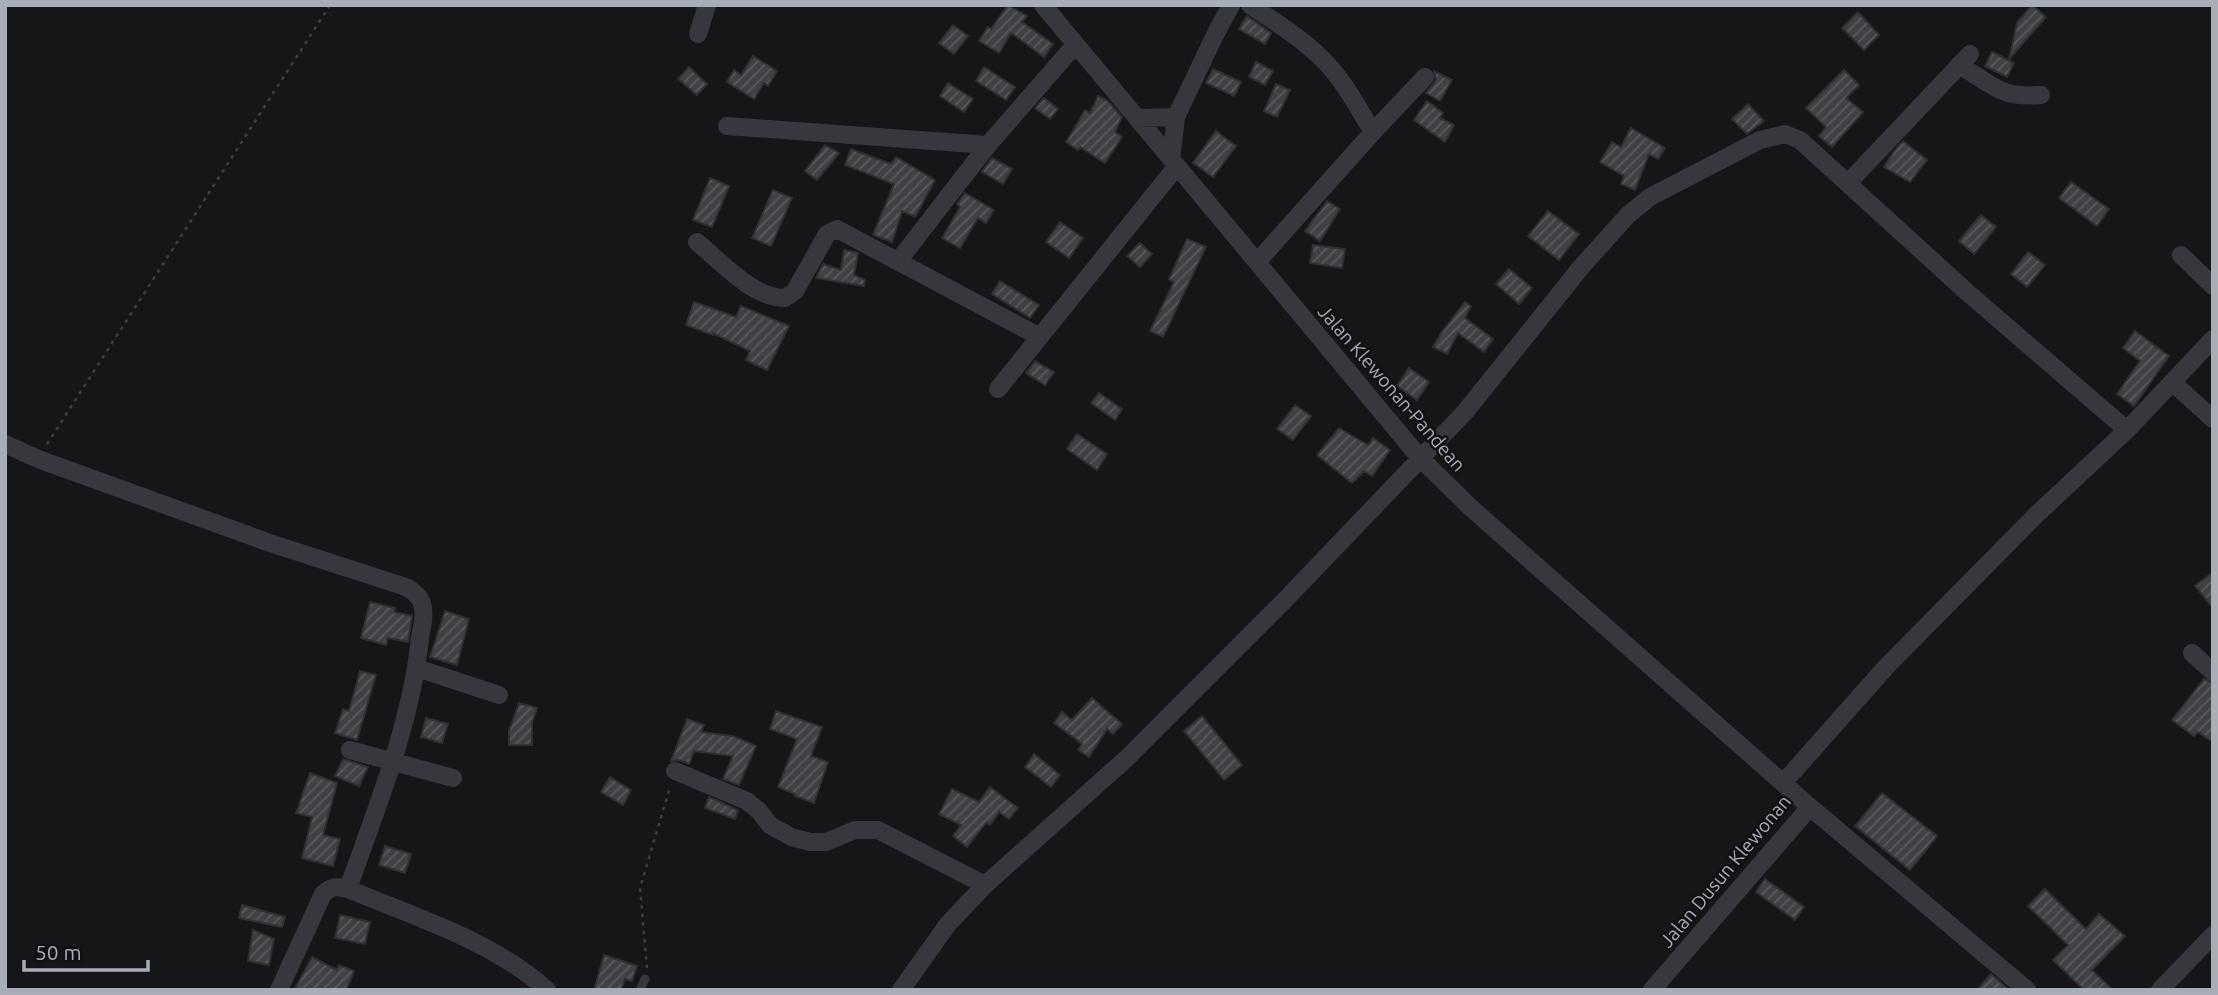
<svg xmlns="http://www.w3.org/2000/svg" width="2218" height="995" font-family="Ubuntu,sans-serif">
<defs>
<pattern id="building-hatch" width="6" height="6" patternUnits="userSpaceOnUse" patternTransform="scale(1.75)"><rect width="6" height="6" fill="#404145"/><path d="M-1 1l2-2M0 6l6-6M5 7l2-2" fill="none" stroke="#595a5e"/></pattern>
</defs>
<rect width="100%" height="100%" fill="#161618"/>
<path fill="url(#building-hatch)" stroke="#303034" stroke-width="2" d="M1008,5L1027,16L1022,22L1053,44L1044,57L1011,33L999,53L979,41L988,27L991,29Z
M2032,5L2046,17L2009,59L2017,23Z
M1858,12L1879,35L1864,50L1842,28Z
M1247,16L1271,33L1265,44L1239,29Z
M953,25L968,36L954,54L939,43Z
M1992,52L2014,63L2007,77L1985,66Z
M753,56L777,71L768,86L764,83L754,99L727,82L734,70L741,75Z
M1256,62L1273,71L1265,85L1249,77Z
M689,67L707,84L697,95L678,79Z
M984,67L1015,87L1006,100L976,81Z
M1213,69L1241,82L1234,96L1206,83Z
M1844,70L1859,85L1846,98L1863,112L1832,147L1819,136L1826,127L1806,108Z
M1434,71L1452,80L1440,101L1426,93L1436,80Z
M948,83L973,99L964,112L940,96Z
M1276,84L1290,90L1277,117L1264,111Z
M1098,96L1108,101L1122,117L1115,132L1122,137L1105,163L1080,147L1078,150L1066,142L1085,110L1090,113Z
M1044,98L1058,109L1050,119L1035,108Z
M1427,101L1443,113L1440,118L1454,125L1445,142L1414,120Z
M1748,104L1764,121L1747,134L1732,119Z
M1631,128L1665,148L1658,159L1649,154L1635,190L1621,184L1624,176L1600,162L1612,142L1621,147Z
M1216,131L1236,146L1213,177L1193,163Z
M1903,141L1927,160L1910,182L1884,167L1894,151Z
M825,145L839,153L817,180L805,171Z
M851,149L891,164L896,157L935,180L915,217L902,211L892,242L873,235L894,184L845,165Z
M992,158L1012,169L1003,184L982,172Z
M710,178L729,186L712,227L693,220Z
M2071,182L2109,209L2097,226L2059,198Z
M773,190L792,198L771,246L752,238Z
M965,193L994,210L986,223L978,218L960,248L942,238L960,207L957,204Z
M1327,201L1340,209L1320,241L1305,231Z
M1548,211L1579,234L1559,260L1528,236Z
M1981,215L1996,227L1974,254L1959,241Z
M1060,222L1083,238L1069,258L1046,242Z
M1187,239L1206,247L1163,337L1150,331L1174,282L1169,279Z
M1140,243L1152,254L1140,267L1127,256Z
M1313,245L1345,249L1342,268L1310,263Z
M844,250L858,253L854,275L865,280L864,286L816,278L823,264L841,270Z
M2028,252L2045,265L2027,287L2011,274Z
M1509,269L1532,288L1519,304L1496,284Z
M1000,281L1039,305L1030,318L992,294Z
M694,302L736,317L741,306L789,326L767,370L746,360L750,351L713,333V335L686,325Z
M1465,302L1471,306L1465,318L1493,339L1484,352L1458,333L1447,354L1433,347L1441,333Z
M2135,331L2169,356L2134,406L2117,394L2140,361L2123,348Z
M1035,361L1054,372L1045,385L1026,373Z
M1409,368L1429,382L1417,400L1397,386Z
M1099,393L1122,409L1115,420L1091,403Z
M1295,405L1311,416L1293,440L1277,429Z
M1339,428L1368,445L1373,438L1390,450L1372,476L1364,471L1352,483L1317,455Z
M1077,434L1107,454L1097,470L1067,449Z
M2213,572V608L2195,586Z
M370,602L395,608L394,612L412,616L408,642L388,638L386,645L361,638Z
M445,611L469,619L457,665L430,657Z
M360,671L376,675L357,740L335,733L343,709L349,711Z
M2204,679L2213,683V742L2198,732L2194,736L2172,720Z
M1092,698L1122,724L1113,734L1107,729L1089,757L1078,750L1082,744L1054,723L1062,712L1072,720Z
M519,703L537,708L532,723V745H509V731Z
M776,711L822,727L811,756L828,762L814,803L795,796V794L778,787L797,739L770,729Z
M1202,716L1242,765L1224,780L1184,731Z
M426,718L448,724L442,743L421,737Z
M687,719L704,725L701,732L733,736L756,746L739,785L723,779L733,756L694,751L689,764L679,760L671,761Z
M1034,754L1060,775L1051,787L1025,767Z
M343,759L368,767L359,786L335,776Z
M310,773L337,783L323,835L340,839L333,866L302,858L312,817L296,813Z
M610,777L631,790L623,805L601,792Z
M990,787L1018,808L1009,819L999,812L990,825L986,823L967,847L953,836L961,825L939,814L952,789L979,802Z
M1882,793L1937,836L1910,870L1855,826Z
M709,797L738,810L735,819L705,808Z
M385,846L411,854L405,873L379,865Z
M1765,879L1804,907L1795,920L1756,892Z
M2045,889L2086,929L2099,914L2125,936L2092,970L2113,990H2084L2053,960L2068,945L2028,906Z
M242,905L285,917L282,927L239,918Z
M340,915L370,922L365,944L335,938Z
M253,930L274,939L269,965L248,961Z
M604,955L637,966L632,981L625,979L621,990H594Z
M312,957L337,970L339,965L354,971L346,990H294Z
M1991,974L2009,990H1977Z"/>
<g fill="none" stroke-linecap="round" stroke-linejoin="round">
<path stroke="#3d3f44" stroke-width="2.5" stroke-dasharray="3.5 5" stroke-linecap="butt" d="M47,444L330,5
M647,968L640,888L670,787"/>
<path stroke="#37383d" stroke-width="9" d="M640,990L645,979"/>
<path stroke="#37383d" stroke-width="18" d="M1043,5L1420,458L1470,507L1810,807L1652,990
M1250,5C1283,27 1318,48 1341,81C1353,97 1362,115 1373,132
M698,34L707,5
M1959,65C1992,84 2000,99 2041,95
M1137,118L1176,117
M727,126L988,145
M1171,159L1176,117L1216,33L1231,5
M1848,183L1970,54
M697,242C721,262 753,298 785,298L795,291L827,234L837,229L1040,337
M2181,255L2213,286
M899,260L988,145L1075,45
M1257,262L1373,132L1425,77
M2172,382L2213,419
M998,389L1177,166
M2127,430L2213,339
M5,444L38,459L270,543L406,587C411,590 418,594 421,601C426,612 422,626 420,638C411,725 377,806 348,889C415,917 493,941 547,990
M2192,653L2213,672
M417,668L499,695
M350,750L453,778
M675,771L747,801L759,811L770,825L791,837L810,842H826L855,830H878L985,885
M1810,807L2027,990
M279,990L323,894C332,886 337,886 348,889
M901,990L948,924L985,885L1127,758L1284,601L1465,412L1582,266L1628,215L1650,197L1760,140L1785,134L1800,140L1968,293L2127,430L2036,515L1886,667L1784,782
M2160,990L2213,935"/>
</g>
<g text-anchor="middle" stroke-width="5" stroke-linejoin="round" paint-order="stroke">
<g font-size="19" fill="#a8adb8" stroke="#111113">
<text transform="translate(1392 388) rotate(49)" y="7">Jalan Klewonan-Pandean</text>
<text transform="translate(1725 871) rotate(-50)" y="7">Jalan Dusun Klewonan</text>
</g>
</g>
<rect width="2218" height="995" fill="none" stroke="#a8adb8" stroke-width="14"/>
<path d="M24 960v10h124v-10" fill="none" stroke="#a8adb8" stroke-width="3.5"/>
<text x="35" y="960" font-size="21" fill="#a8adb8" stroke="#111113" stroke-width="5" paint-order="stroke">50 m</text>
</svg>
